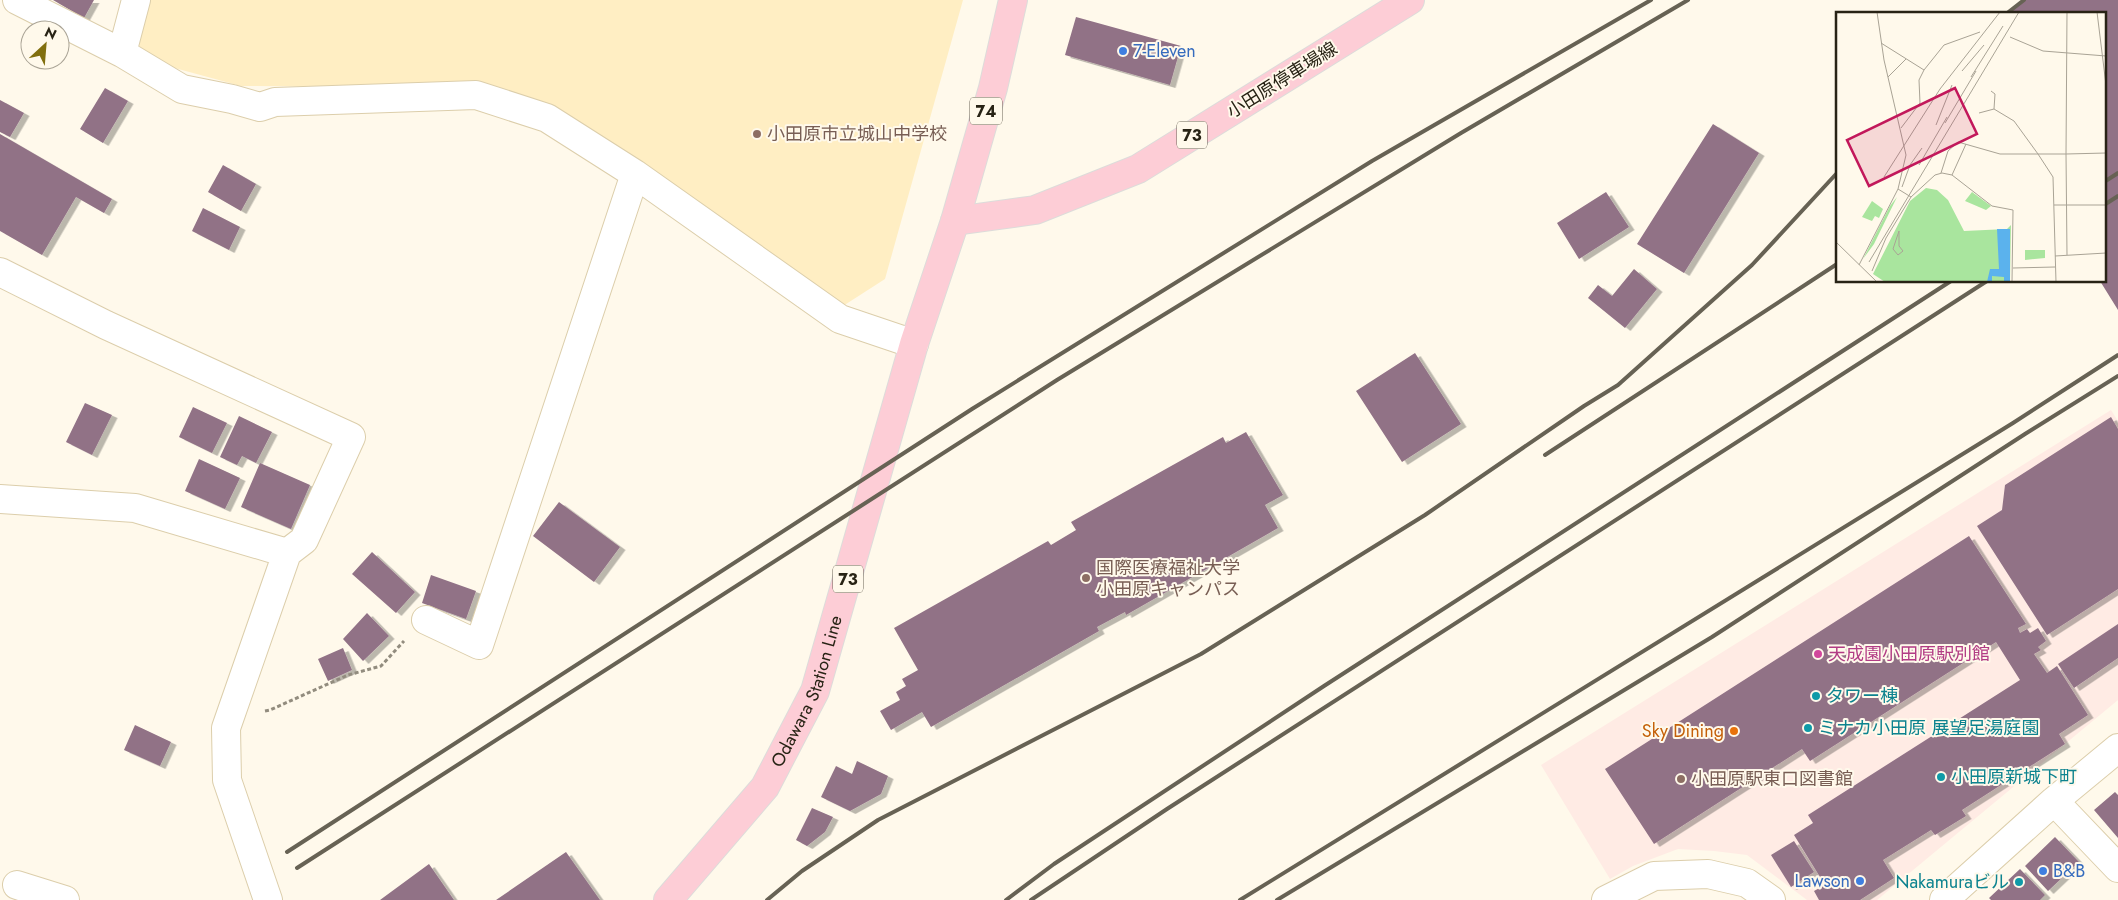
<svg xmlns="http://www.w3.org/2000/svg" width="2118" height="900" font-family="Jost,'Noto Sans JP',sans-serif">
<defs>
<filter id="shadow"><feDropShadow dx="5.5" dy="3" stdDeviation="0" flood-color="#0004"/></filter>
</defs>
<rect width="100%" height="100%" fill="#fff9eb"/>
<path fill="#ffebe4" d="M2111,410L2118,421V700L1877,900H1807L1747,855L1714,851L1678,849L1633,866L1610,879L1541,765Z"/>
<path fill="#ffeec3" d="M144,0H963L885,279L843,306L554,109L502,88L241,86L145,60L133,31Z"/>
<path fill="#917286" filter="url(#shadow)" d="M53,0H94L84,18Z
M2024,0H2118V310L2100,281H2104V14H2007Z
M1076,17L1181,46L1170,85L1065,55Z
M105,88L128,101L103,143L80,129Z
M0,100L24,113L10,137L0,132Z
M1713,124L1759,153L1684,273L1637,244Z
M0,134L112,199L104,213L76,197L42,255L0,231Z
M223,165L256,184L241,211L208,192Z
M1606,192L1629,227L1579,259L1557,223Z
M203,208L240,227L229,250L192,231Z
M1634,269L1657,289L1625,328L1588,298L1598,285L1612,296Z
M1415,353L1461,424L1402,462L1356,391Z
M85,403L112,415L92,455L66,442Z
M193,407L227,423L212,453L179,437Z
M239,416L272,432L256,463L242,456L237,465L220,457Z
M2111,417L2118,429V589L2047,635L1977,526L2002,510L2005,485Z
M1246,432L1283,495L1265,505L1278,528L1126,615L1125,612L1097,627L1099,631L931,727L922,712L891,730L880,711L900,700L896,692L906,686L902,679L918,670L894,628L1048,541L1051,545L1076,530L1071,522L1223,437L1226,443Z
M199,459L240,478L225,509L185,491Z
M260,463L310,485L291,529L241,507Z
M559,502L620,547L594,582L533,536Z
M1969,536L2026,624L2018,628L2020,633L2027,629L2030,633L2038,628L2046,641L2038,647L2041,650L2034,654L2047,673L2057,666L2088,715L2059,734L2065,744L1962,810L1966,816L1935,835L1931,830L1883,860L1894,878L1860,900H1819L1814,891L1825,885L1794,835L1813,823L1808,815L2020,680L1996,642L1810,761L1802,749L1654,844L1605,769Z
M372,552L415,592L396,613L352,574Z
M431,575L476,591L466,619L422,603Z
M367,613L389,636L363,661L343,639Z
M2118,624V658L2074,688L2058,664Z
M343,648L352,670L328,681L318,659Z
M135,725L171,742L160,766L124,750Z
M857,761L888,776L881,794L850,811L821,797L836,766L852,774Z
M2115,792L2118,795V838L2094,810Z
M812,808L833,817L825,832L807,846L796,840Z
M2055,837L2079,862L2048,891L2025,866Z
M1794,841L1814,872L1791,887L1771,855Z
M566,852L600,900H496Z
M429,864L454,900H380Z
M2020,869L2045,895L2040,900H1991L1989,898Z"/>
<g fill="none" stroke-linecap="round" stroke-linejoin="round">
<defs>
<path id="minor" d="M17,0L122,53L182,89L232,99L260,107L275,102L476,95L547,118L635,174L840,319L914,344
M122,53L136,0
M0,272L106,325L351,437L304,540L287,553L226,728L227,780L268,900
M0,499L135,508L287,553
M426,620L479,645L635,174
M2054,801L2118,868
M17,885L65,900
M1944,900L2054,801L2118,748"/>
<path id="tertiary" d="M1606,900L1654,876L1708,874L1747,883L1771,900"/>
<g id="primary">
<path d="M955,221L1035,210L1138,169L1410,0"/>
<path id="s1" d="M668,900L765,787L815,691L914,344L955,221L993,88L1013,0"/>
</g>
</defs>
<use href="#minor" stroke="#dcceab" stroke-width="30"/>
<use href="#tertiary" stroke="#dcceab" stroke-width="30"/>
<use href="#primary" stroke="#dddcda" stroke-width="30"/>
<path stroke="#928c7e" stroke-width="3" stroke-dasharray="4 2.5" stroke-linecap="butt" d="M265,711L270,710L348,675L381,666L404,641"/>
<use href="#minor" stroke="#fff" stroke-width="28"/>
<use href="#tertiary" stroke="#fff" stroke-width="28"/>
<use href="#primary" stroke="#fdcdd6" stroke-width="28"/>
<path stroke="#676254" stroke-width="4" d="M2006,14L2024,0
M2104,182L2118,173
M2104,205L2118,196
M1545,455L1837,264
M287,852L972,409L1372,161L1651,0
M297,868L1057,380L1461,133L1688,0
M767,900L802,871L878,820L1201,654L1425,515L1584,406L1618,385L1752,265L1837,173
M1006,900L1054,864L1324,686L1951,281
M1031,900L1167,809L1987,281
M1240,900L2013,423L2118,355
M1277,900L1712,637L2025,434L2118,376"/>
</g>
<g fill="#3f7fe0" stroke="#fff9eb" stroke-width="2">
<circle cx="1123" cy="51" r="5"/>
<circle cx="2043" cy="871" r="5"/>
<circle cx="1860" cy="881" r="5"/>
</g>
<g fill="#8d6e63" stroke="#fff9eb" stroke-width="2">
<circle cx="757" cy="134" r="5"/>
<circle cx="1086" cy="578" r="5"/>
<circle cx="1681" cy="779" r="5"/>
</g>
<circle fill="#d1479c" stroke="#fff9eb" stroke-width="2" cx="1818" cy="654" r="5"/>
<g fill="#0f9aa8" stroke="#fff9eb" stroke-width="2">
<circle cx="1816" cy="696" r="5"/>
<circle cx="1808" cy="728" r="5"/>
<circle cx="1941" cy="777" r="5"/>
<circle cx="2019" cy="882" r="5"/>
</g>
<circle fill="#e8710a" stroke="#fff9eb" stroke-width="2" cx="1734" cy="731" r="5"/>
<g text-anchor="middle" stroke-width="4" stroke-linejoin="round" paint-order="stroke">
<g fill="#fff9eb" stroke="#686355" stroke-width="1">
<rect x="970" y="97.5" width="32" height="27" rx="4"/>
<rect x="1177" y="121.5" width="30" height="27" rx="4"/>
<rect x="833" y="565.5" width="30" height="27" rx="4"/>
</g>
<g font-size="16" font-weight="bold" fill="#282315">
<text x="986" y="117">74</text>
<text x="1192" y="141">73</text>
<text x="848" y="585">73</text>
</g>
<g font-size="18" fill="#366cbe" stroke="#fff9eb" text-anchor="start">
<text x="1133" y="57">7-Eleven</text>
<text x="2053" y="877">B&amp;B</text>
<text x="1850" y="887" text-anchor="end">Lawson</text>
</g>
<g font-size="18" fill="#282315" stroke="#fff9eb">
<text transform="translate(1282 80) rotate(-32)" y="6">小田原停車場線</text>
<text dy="6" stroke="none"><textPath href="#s1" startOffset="254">Odawara Station Line</textPath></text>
</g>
<g font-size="18" fill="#785e54" stroke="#fff9eb" text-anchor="start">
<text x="767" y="140">小田原市立城山中学校</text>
<text x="1096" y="574">国際医療福祉大学<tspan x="1096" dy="21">小田原キャンパス</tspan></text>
<text x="1691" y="785">小田原駅東口図書館</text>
</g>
<g font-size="18" fill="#b23c85" stroke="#fff9eb" text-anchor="start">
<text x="1828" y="660">天成園小田原駅別館</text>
</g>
<g font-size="18" fill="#0d838f" stroke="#fff9eb" text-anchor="start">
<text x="1826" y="702">タワー棟</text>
<text x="1818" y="734">ミナカ小田原 展望足湯庭園</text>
<text x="1951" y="783">小田原新城下町</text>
<text x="2009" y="888" text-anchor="end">Nakamuraビル</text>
</g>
<g font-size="18" fill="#c56008" stroke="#fff9eb" text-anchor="end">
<text x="1724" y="737">Sky Dining</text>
</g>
</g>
<g transform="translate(1836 12)">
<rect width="270" height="270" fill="#fff9eb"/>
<path d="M90,176L101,178L112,188L128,219L171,217L175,213L174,270H49L37,262L74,189ZM136,180L155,194L150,198L129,189ZM61,185L38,232L27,247L54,194ZM36,189L47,197L43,206L39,204L36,209L26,205ZM189,238H209V246L189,248Z" fill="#a9e59e"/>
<path d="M161,217H174V270H168V265L156,264V270H151L154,257H163Z" fill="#5bb2ed"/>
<path fill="none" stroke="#a9a395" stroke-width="1" d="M261,0L270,73M174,25L207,39L270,44M45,31L88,58L108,33L144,20M126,59L148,33M52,65L70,47M135,65L167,14M155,79L159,82L158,97M158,97L178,109L202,142M143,101L158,97M109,111L140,59M100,113L116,73M65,116L84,91L83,68L88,58M270,123V145M202,142H230L231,0M202,142L217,165L220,270M83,153L111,105M105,161L112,139L122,130L164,142H202M116,163L130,132M48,165L104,77L164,0M66,175L74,153L86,136M75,185L99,163L106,161L116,163L156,194L177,198L176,270M218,193H270M63,219V234L67,239L62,243L57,237ZM0,230L41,270M231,243L230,142L270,141M219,244L270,241M33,250L183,0M23,253L62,177M177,256L219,255M36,259L50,226L75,185L62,177L70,143L48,48L41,0"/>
<path fill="#c2185b" fill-opacity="0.15" stroke="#c2185b" stroke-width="2.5" d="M119,76L141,122L33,174L11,128Z"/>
<rect width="270" height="270" fill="none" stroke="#282315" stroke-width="2.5"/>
</g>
<g transform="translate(45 45) rotate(26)"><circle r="24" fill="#fff9eb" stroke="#a9a395"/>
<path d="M0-4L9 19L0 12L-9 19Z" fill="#816f0e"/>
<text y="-8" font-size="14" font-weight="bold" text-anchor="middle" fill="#282315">N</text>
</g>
</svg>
